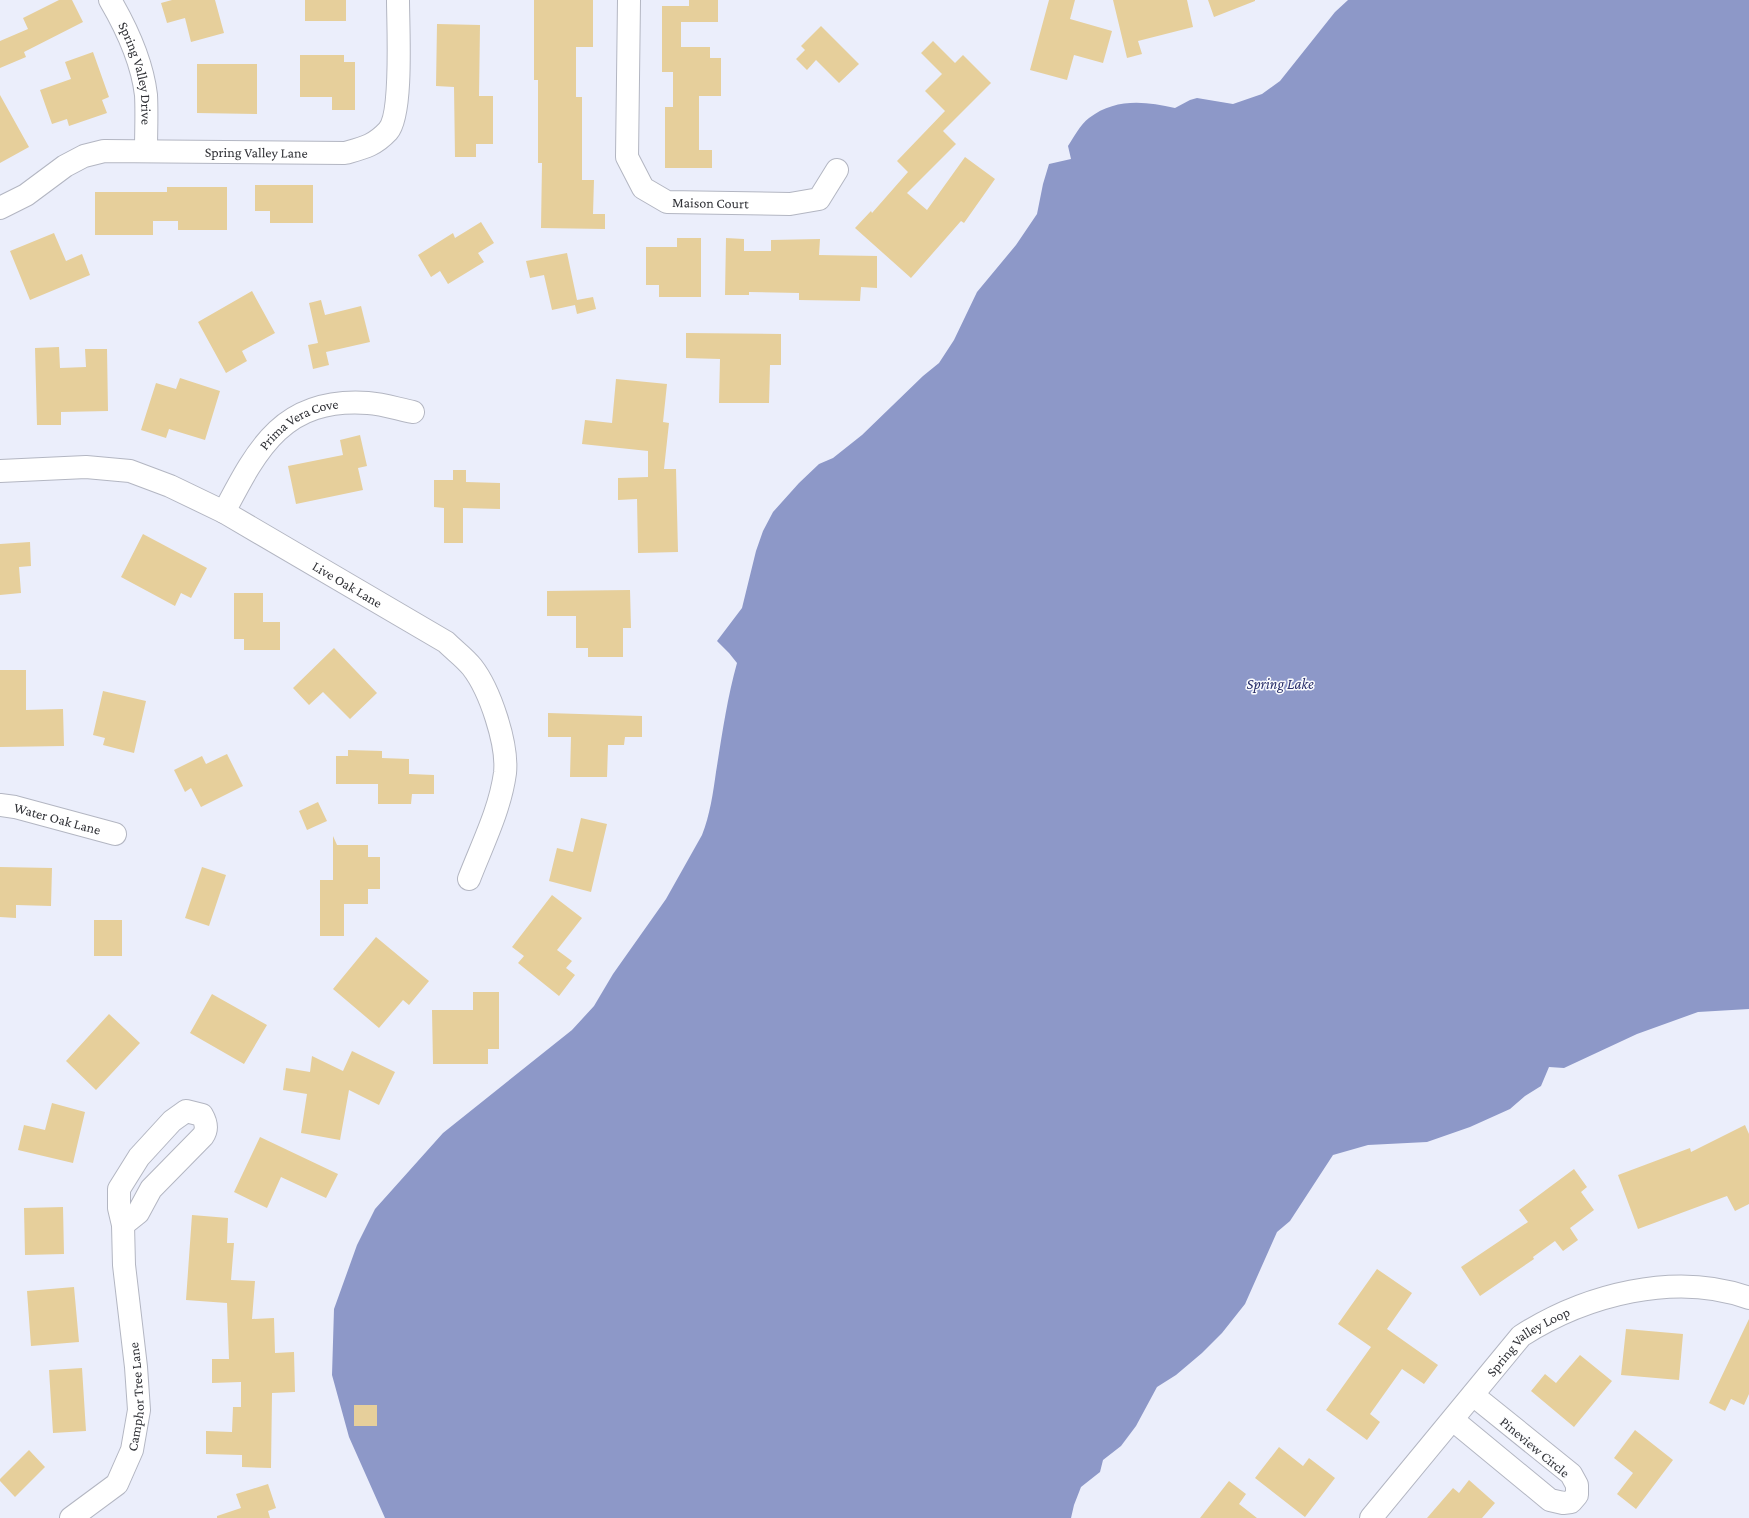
<svg xmlns="http://www.w3.org/2000/svg" width="1749" height="1518" font-family="'Crimson Pro',serif">
<rect width="100%" height="100%" fill="#ebeefb"/>
<path fill="#8d98c8" d="M1348,0H1749V1009L1698,1012L1637,1034L1564,1068L1549,1067L1541,1086L1525,1096L1510,1109L1470,1127L1427,1142L1368,1145L1333,1155L1290,1221L1277,1232L1245,1304L1222,1333L1202,1353L1176,1375L1157,1387L1136,1426L1121,1446L1103,1460L1100,1472L1081,1487L1074,1505L1071,1518H385L349,1437L332,1375L334,1309L357,1245L375,1209L443,1133L572,1030L594,1006L613,974L666,899L702,835C710,815 713,793 716,772C722,735 727,699 737,663L729,653L717,641L742,608L756,551L763,531L773,512L799,483L819,464L833,458L862,435L923,376L939,363L954,340L977,292L1016,245L1037,214L1043,184L1049,164L1071,159L1068,146C1074,137 1080,125 1089,118C1115,98 1145,101 1175,108L1190,100L1197,98L1233,104L1262,94L1280,81L1335,12Z"/>
<path fill="#e6cf9b" d="M59,0H72L83,22L24,52L26,57L0,68V41L28,29L23,18Z
M172,0H215L224,33L191,42L185,18L167,23L161,3Z
M305,0H346V21H305Z
M534,0H593V47H576V97H582V180H594L593,214H605V229L541,228L542,163H538V80H534Z
M689,0H718V22H681V47H710V58H721V96H699V150H712V168H665V107H673V72H662V6H689Z
M1049,0H1075L1070,19L1112,31L1103,63L1074,55L1067,80L1030,70Z
M1113,0H1187L1193,27L1138,41L1142,54L1127,58Z
M1208,0H1255V1L1214,17Z
M437,24L480,25L479,96H493V144H476V157H455L454,87L436,86Z
M821,26L859,64L839,83L816,60L807,70L796,59L805,50L801,46Z
M933,41L955,63L963,55L991,83L943,131L956,144L907,193L927,210L965,157L995,179L964,223L961,221L911,278L855,228L871,211L872,213L908,172L897,161L945,111L925,91L942,74L921,53Z
M93,52L109,97L102,100L107,113L69,126L67,119L52,124L40,90L71,79L65,62Z
M300,55H344V62H355V110H332V97H300Z
M197,64H257V114L197,113Z
M0,95L29,147L0,163Z
M255,185H313V223H270V211H255Z
M167,187H227V230H178V221H153V235H95V192H167Z
M481,222L494,243L478,253L484,262L448,284L440,271L431,277L418,255L453,233L455,238Z
M54,233L66,261L82,254L90,275L30,300L10,251Z
M677,238H701V297H659V285H646V247H677Z
M726,238L744,239V251H771V240L820,239L819,255L877,256V288L861,287L860,301L799,300V293L749,292V295H725Z
M567,253L577,300L593,297L596,309L577,314L575,305L552,310L544,275L530,278L526,261Z
M252,291L275,333L242,351L247,361L226,373L198,322Z
M321,300L325,315L361,306L370,342L326,352L329,365L313,369L308,345L318,343L309,303Z
M686,333L781,334V365H770L769,403H719L720,359L686,358Z
M59,347L60,368L86,367L85,349H107L108,411L61,412V425H37L35,348Z
M180,378L220,391L205,440L169,429L166,438L141,430L156,383L176,389Z
M616,379L667,384L663,422L669,423L664,469H676L678,552L638,553L637,499L618,500V478L648,477V451L582,444L585,420L612,423Z
M360,435L367,466L358,468L363,490L296,504L288,466L343,455L340,440Z
M453,470H466V482L500,483V509L463,508V543H444V508L434,507V480H453Z
M143,534L207,568L191,598L181,593L175,606L121,577Z
M30,542L31,566L19,567L21,593L0,595V544Z
M630,590L631,628H623V657H588V648H576V616H547V591Z
M234,593H263V622H280V650H244V639H234Z
M334,648L377,693L350,719L323,692L309,705L293,688Z
M0,670H26V710L63,709L64,746L0,747Z
M103,691L146,701L134,753L103,745L105,738L93,735Z
M548,713L642,716V737H625L624,745H608L607,777H570L571,737H548Z
M348,750L382,751V758L409,759V774L434,775V794H412L411,804H378V784H336V756H348Z
M227,754L243,786L201,807L191,788L185,792L174,770L202,756L206,764Z
M318,802L327,821L307,830L299,811Z
M581,818L607,824L591,892L549,881L557,848L573,852Z
M333,836L337,845H368V857H380V889H368V904H344V936H320V880H333Z
M0,867L52,868L51,906L16,905V918L0,917Z
M202,867L226,875L209,926L185,918Z
M552,895L582,918L557,950L572,961L566,968L575,975L559,996L518,963L524,956L512,947Z
M94,920H122V956H94Z
M376,937L429,981L409,1005L403,1000L379,1028L333,989Z
M473,992H499V1049H488V1064H433L432,1010H473Z
M212,994L267,1025L244,1064L190,1033Z
M109,1014L140,1043L96,1090L66,1061Z
M352,1051L395,1072L379,1105L349,1090L340,1140L301,1133L307,1094L283,1090L286,1068L310,1072L312,1056L343,1071Z
M52,1103L85,1112L73,1163L18,1150L24,1125L45,1130Z
M1745,1125L1749,1134V1204L1735,1211L1727,1196L1638,1229L1618,1175L1690,1148L1691,1152Z
M260,1137L338,1174L326,1198L281,1177L267,1208L234,1192Z
M1574,1169L1587,1187L1581,1192L1594,1210L1570,1228L1578,1240L1563,1251L1555,1241L1533,1257L1534,1259L1480,1296L1461,1267L1528,1222L1519,1210Z
M63,1207L64,1254L25,1255L24,1208Z
M192,1215L228,1218L227,1243H234L231,1280L255,1281L252,1319L274,1318L275,1353L294,1352L295,1392L272,1393L271,1468L242,1467V1455L206,1454V1431L232,1432L233,1407H241V1382L212,1383V1359H229L227,1303L186,1300Z
M1377,1269L1412,1293L1387,1329L1438,1365L1424,1384L1402,1369L1370,1414L1380,1422L1367,1440L1326,1410L1371,1347L1338,1324Z
M74,1287L79,1342L31,1346L27,1291Z
M1749,1319V1394L1744,1405L1731,1399L1725,1411L1709,1403Z
M1626,1329L1683,1334L1679,1380L1621,1375Z
M1580,1355L1612,1381L1574,1427L1531,1391L1545,1374L1556,1383Z
M82,1368L86,1431L53,1433L49,1370Z
M354,1405H377V1426H354Z
M1635,1430L1673,1460L1636,1509L1617,1494L1633,1473L1614,1458Z
M1279,1447L1303,1466L1309,1458L1335,1478L1305,1517L1255,1478Z
M29,1450L45,1467L15,1497L0,1481V1479Z
M1469,1480L1495,1503L1482,1518H1427L1453,1488L1459,1493Z
M1229,1481L1246,1494L1239,1504L1257,1518H1200Z
M268,1484L276,1508L268,1511L270,1518H217V1516L241,1508L236,1494Z"/>
<g fill="none" stroke-linecap="round" stroke-linejoin="round">
<defs>
<g id="minor">
<path id="s1" d="M110,0C127,29 142,61 146,95C147,113 146,132 146,151"/>
<path id="s2" d="M629,0L627,157L643,188L667,202L790,204L819,199L837,170"/>
<path id="s3" d="M0,208L26,195L65,166L84,156L104,151L345,153C363,148 374,146 388,131C403,114 398,26 398,0"/>
<path id="s4" d="M0,471L86,467L130,471L170,486L224,512L446,642C454,650 465,658 472,667C490,690 508,744 505,773C500,810 482,845 469,879"/>
<path id="s5" d="M224,512C258,447 284,397 368,403C383,404 398,409 413,412"/>
<path id="s6" d="M0,805L15,807L115,834"/>
<path d="M1453,1420L1550,1500L1563,1503L1571,1502L1577,1495V1485L1571,1474L1473,1395"/>
<path id="s7" d="M71,1518L117,1484L132,1450L139,1410L136,1367L124,1265L123,1225L119,1208V1189L139,1157L172,1121L186,1111L202,1115C206,1122 208,1129 203,1136L151,1189L138,1213L123,1225"/>
<path id="s8" d="M1371,1518L1521,1336C1585,1295 1675,1271 1749,1298"/>
</g>
</defs>
<use href="#minor" stroke="#b3b6c2" stroke-width="24"/>
<use href="#minor" stroke="#fff" stroke-width="22"/>
</g>
<g text-anchor="middle" stroke-width="3" stroke-linejoin="round" paint-order="stroke">
<g font-size="14" fill="#313237" stroke="#fbfcfe">
<text dy="5" stroke="none"><textPath href="#s1" startOffset="79">Spring Valley Drive</textPath></text>
<text dy="5" stroke="none"><textPath href="#s3" startOffset="272">Spring Valley Lane</textPath></text>
<text dy="5" stroke="none"><textPath href="#s2" startOffset="263">Maison Court</textPath></text>
<text dy="5" stroke="none"><textPath href="#s5" startOffset="120">Prima Vera Cove</textPath></text>
<text dy="5" stroke="none"><textPath href="#s4" startOffset="376">Live Oak Lane</textPath></text>
<text dy="5" stroke="none"><textPath href="#s6" startOffset="59">Water Oak Lane</textPath></text>
<text dy="5" stroke="none"><textPath href="#s8" startOffset="238">Spring Valley Loop</textPath></text>
<text dy="5" stroke="none"><textPath href="#s7" startOffset="148">Camphor Tree Lane</textPath></text>
<text transform="translate(1535 1447) rotate(40)" y="5">Pineview Circle</text>
</g>
<g font-size="15" font-style="italic" fill="#292f6a" stroke="#fbfcfe">
<text x="1280" y="689">Spring Lake</text>
</g>
</g>
</svg>
